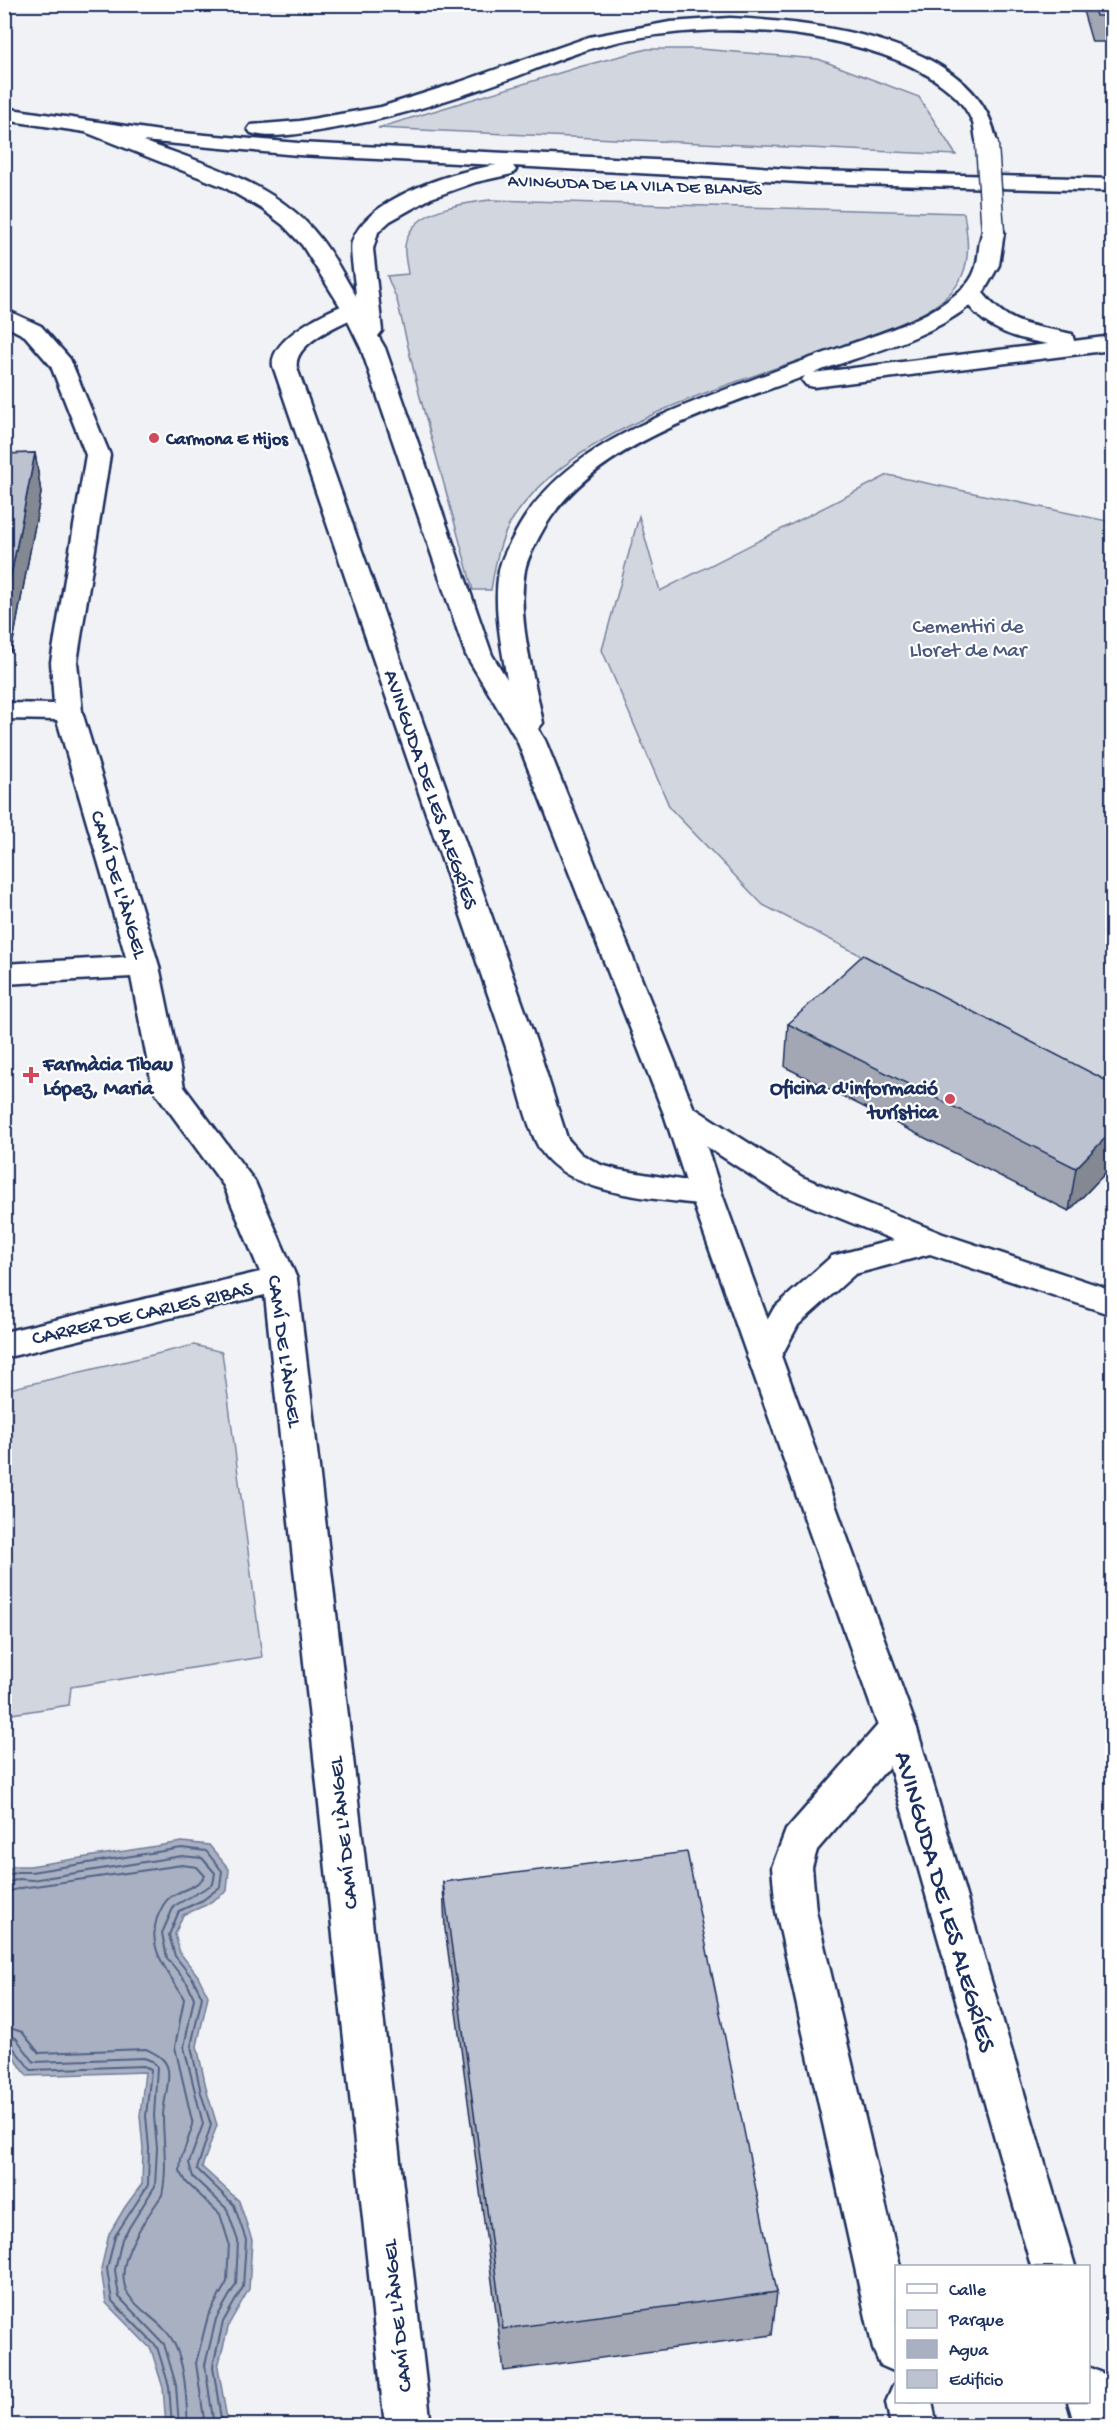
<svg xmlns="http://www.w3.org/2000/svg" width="1117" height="2430" font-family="'Gochi Hand',sans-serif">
<rect width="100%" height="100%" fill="#f1f2f5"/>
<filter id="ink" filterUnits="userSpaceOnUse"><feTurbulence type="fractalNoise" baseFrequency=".0167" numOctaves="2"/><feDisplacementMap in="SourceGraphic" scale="12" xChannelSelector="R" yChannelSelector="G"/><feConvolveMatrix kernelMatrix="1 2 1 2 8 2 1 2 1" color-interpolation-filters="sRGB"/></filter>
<g filter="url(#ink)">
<path fill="#d2d6df" stroke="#76829e" stroke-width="1.5" d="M647,49H700L818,59L919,97L956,155L378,128L579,67Z
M490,200L964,213C967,234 971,256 962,276C949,306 906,322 877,333C767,376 583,415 514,517C499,539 495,565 491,590H473L419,393L397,300L387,276L408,274C407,265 404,255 405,246C410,209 461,204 490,200Z
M888,475L1112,522V1101L963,1008L763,905L670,808L602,650L639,516L660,591Z
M194,1345L222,1352L262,1657L71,1687L69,1705L5,1715V1390Z"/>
<path fill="#a8b0c2" stroke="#707c9a" stroke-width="1.5" d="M182,1842L209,1845L229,1869L227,1891L206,1905L183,1915L175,1934L180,1953L198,1976L208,1996L197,2046L207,2092L217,2125L202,2167L239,2201L252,2240L249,2289L229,2324L218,2367L228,2425H166L163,2388L151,2349L106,2303L101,2269L109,2234L125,2207L142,2184L143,2148L140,2116L145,2072L27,2076L5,2044V1872L14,1866H30Z"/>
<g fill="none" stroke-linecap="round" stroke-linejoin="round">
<path stroke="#536386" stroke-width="2" d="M4,1877L17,1872H31L182,1848L206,1851L222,1871L220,1887L203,1900L179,1911L169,1935L175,1956L193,1979L202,1997L191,2046L201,2093L211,2125L197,2169L234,2205L246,2240L243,2287L223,2322L213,2366L222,2426
M4,1884L19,1879L32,1880L182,1856L202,1858L215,1873L213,1884L174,1906L162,1933L167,1958L187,1983L194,1998L184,2047L203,2124L189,2163L193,2177L227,2209L238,2241L236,2284L216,2319L205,2365L214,2426
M4,1893L21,1888L182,1865L197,1867L205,1876C196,1888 181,1889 169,1898C163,1903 160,1911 157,1918C146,1951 170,1972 184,1999L175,2047L193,2125L181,2159L180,2171L187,2183L220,2214L229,2243L227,2282L208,2316L196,2363L205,2426
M4,2026L22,2032L39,2053L146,2049C156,2054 166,2058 168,2070C170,2085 163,2102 163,2116C163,2143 168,2168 162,2195C146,2219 111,2264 128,2294C139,2312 163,2322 173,2341C186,2366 186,2398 188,2426
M4,2035L16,2038L34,2062L144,2058L152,2061L157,2067L154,2116L157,2148L155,2186L122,2239L115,2270L119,2297L164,2344L176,2385L179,2426
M4,2042L11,2045L31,2070L144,2066L151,2070L146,2116L149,2148L148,2185L115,2236L107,2269L112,2301L157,2347L169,2386L172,2426"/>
<defs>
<path id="minor" d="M353,302L361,304L364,309L361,314C342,324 292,343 297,368L539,1050L567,1138L581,1154L601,1165L619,1170L718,1186L722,1194L718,1202L706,1205C655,1198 561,1196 536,1142C523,1114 517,1080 507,1050L273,366C269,338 331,308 353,302Z
M4,309L41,326L70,359L110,455L77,662L82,712L159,966L184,1087L255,1182L297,1279L431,2426H385L265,1295L4,1358V1332L260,1272L224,1186L153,1089L131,977L4,984V964L126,957L57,720L4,719V703L54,704L51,662L86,455L51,366L25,336L4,325Z
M680,1103L691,1106L802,1177L943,1234L1112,1290V1315L930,1254L855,1274L798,1325L776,1366L764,1370L752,1366L747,1357L774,1308L832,1256L894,1240L778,1193L669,1122L664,1114L669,1106Z
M898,1713L912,1718L917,1729L912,1740L817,1850L812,1867L816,1911L900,2266H896V2372L880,2365L873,2349L776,1911L772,1867L786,1830L884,1718Z
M896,2384V2402H932L937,2426H891L886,2402L893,2386Z"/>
<path id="major" d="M730,18C814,22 983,39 997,145L994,149L987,151L980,149C974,142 976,132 973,123C970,115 962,103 956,97C922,64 874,50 829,40C753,25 671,27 596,47C568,55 541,67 515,77C451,100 386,121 318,131C297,134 271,139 251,133L248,129L251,125L300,121L381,107L460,82L589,37L670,22Z
M4,108L160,131L298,143L675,161L816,171L1112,179V191L816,183L513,166L516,170L512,174L476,182L431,198L390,221L378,232L373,249L382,331L378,336L385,348L492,655L507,679C501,644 493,606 499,571C501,558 509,545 515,534C555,458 636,425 711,395C754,379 796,363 839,348C881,333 928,320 962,289C985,269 974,244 985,227L993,225L1001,227L1004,232L999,265L983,293C1012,329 1033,324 1072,334L1074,341L1112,336V350L814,387L806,385L802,380L805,376C714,410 586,445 539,537C534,547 527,559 525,570C516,620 534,674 543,723L538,729L545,740L696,1114L722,1194L917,1729L1075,2266H1031L879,1729L690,1194L664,1114L517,740L466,655L361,348L342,309L302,245L283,225L262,209L224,187L85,132L4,120ZM143,141L298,155L497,165C455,171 367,197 352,242C349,250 356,285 356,296C344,277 334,255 319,237C277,183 204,164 143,141ZM969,306C989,331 1017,339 1048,344L813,373C863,355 928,339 969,306Z
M1088,2367L1104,2374L1112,2394V2426H1075L1068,2402H1088Z"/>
</defs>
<use href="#minor" stroke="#1b2f5e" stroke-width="5"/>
<use href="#major" stroke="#1b2f5e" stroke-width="5"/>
<use href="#minor" fill="#fff" fill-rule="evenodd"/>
<use href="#major" fill="#fff" fill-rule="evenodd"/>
<defs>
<path id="major-bridge" d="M987,145L993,232"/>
</defs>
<use href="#major-bridge" stroke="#1b2f5e" stroke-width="25" stroke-linecap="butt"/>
<use href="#major-bridge" stroke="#fff" stroke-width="22"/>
</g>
<path fill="#a2a7b3" stroke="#1b2f5e" stroke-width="1.5" d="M1081,4H1113V42H1092Z
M35,453L41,493L11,652H4V454Z
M788,1024L1113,1084V1165L1069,1211L785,1067Z
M443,1882L777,2292L772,2335L504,2371L445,1929Z"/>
<path fill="#848892" stroke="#1b2f5e" stroke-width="1.5" d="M35,453L41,493L11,652L4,611Z
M1113,1130V1165L1069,1211L1076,1168Z"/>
<path fill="#bcc2d0" stroke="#1b2f5e" stroke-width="1.5" d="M1092,4H1113V16H1096Z
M35,453L4,611V454Z
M863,955L1113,1084V1130L1076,1168L788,1024Z
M687,1852L777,2292L503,2329L443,1882Z"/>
</g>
<g fill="#d1495b" stroke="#fff" stroke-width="2">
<circle cx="154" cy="438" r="6"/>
<path d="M28 1066h6v6h6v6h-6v6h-6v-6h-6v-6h6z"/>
<circle cx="950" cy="1099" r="6"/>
</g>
<g text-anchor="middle" stroke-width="4.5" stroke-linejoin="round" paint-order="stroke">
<g font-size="18" fill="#1b2f5e" stroke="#fff">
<text transform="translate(635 184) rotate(2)" y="6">AVINGUDA DE LA VILA DE BLANES</text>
</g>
<g font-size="18" font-weight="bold" fill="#1b2f5e" stroke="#fff" text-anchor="start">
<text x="166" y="444">Carmona E Hijos</text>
</g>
<g font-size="21" fill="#49597e" stroke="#fff">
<text x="968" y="632">Cementiri de<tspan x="968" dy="24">Lloret de Mar</tspan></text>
</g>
<g font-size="21" fill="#1b2f5e" stroke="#fff">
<text transform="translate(432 789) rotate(71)" y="7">AVINGUDA DE LES ALEGRÍES</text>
<text transform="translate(120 884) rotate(73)" y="7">CAMÍ DE L'ÀNGEL</text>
<text transform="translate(142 1312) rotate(-13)" y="7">CARRER DE CARLES RIBAS</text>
<text transform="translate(286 1351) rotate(82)" y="7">CAMÍ DE L'ÀNGEL</text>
<text transform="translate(342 1833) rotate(-96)" y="7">CAMÍ DE L'ÀNGEL</text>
<text transform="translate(396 2316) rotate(-96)" y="7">CAMÍ DE L'ÀNGEL</text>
</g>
<g font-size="21" font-weight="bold" fill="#1b2f5e" stroke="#fff" text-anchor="start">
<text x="43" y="1070">Farmàcia Tibau<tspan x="43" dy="24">López, Maria</tspan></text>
<text x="938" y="1094" text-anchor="end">Oficina d'informació<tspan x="938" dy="24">turística</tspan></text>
</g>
<g font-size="26" fill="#1b2f5e" stroke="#fff">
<text transform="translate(947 1901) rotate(74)" y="9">AVINGUDA DE LES ALEGRÍES</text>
</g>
</g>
<rect width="1117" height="2430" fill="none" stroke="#fff" stroke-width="24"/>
<rect x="12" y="12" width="1093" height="2406" fill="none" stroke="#1b2f5e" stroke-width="2" filter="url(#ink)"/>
<rect x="895" y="2265" width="195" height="138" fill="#ffffff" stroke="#a4acbf" stroke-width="1.5"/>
<rect x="907" y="2284" width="30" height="9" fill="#ffffff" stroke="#a4acbf" stroke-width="1.5"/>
<text x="949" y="2295" font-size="18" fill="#1b2f5e">Calle</text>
<rect x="907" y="2310" width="30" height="18" fill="#d2d6df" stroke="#a4acbf" stroke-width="1.5"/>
<text x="949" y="2325" font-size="18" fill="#1b2f5e">Parque</text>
<rect x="907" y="2340" width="30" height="18" fill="#a8b0c2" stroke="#a4acbf" stroke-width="1.5"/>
<text x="949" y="2355" font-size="18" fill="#1b2f5e">Agua</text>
<rect x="907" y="2370" width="30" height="18" fill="#bcc2d0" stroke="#a4acbf" stroke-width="1.5"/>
<text x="949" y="2385" font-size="18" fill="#1b2f5e">Edificio</text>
</svg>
